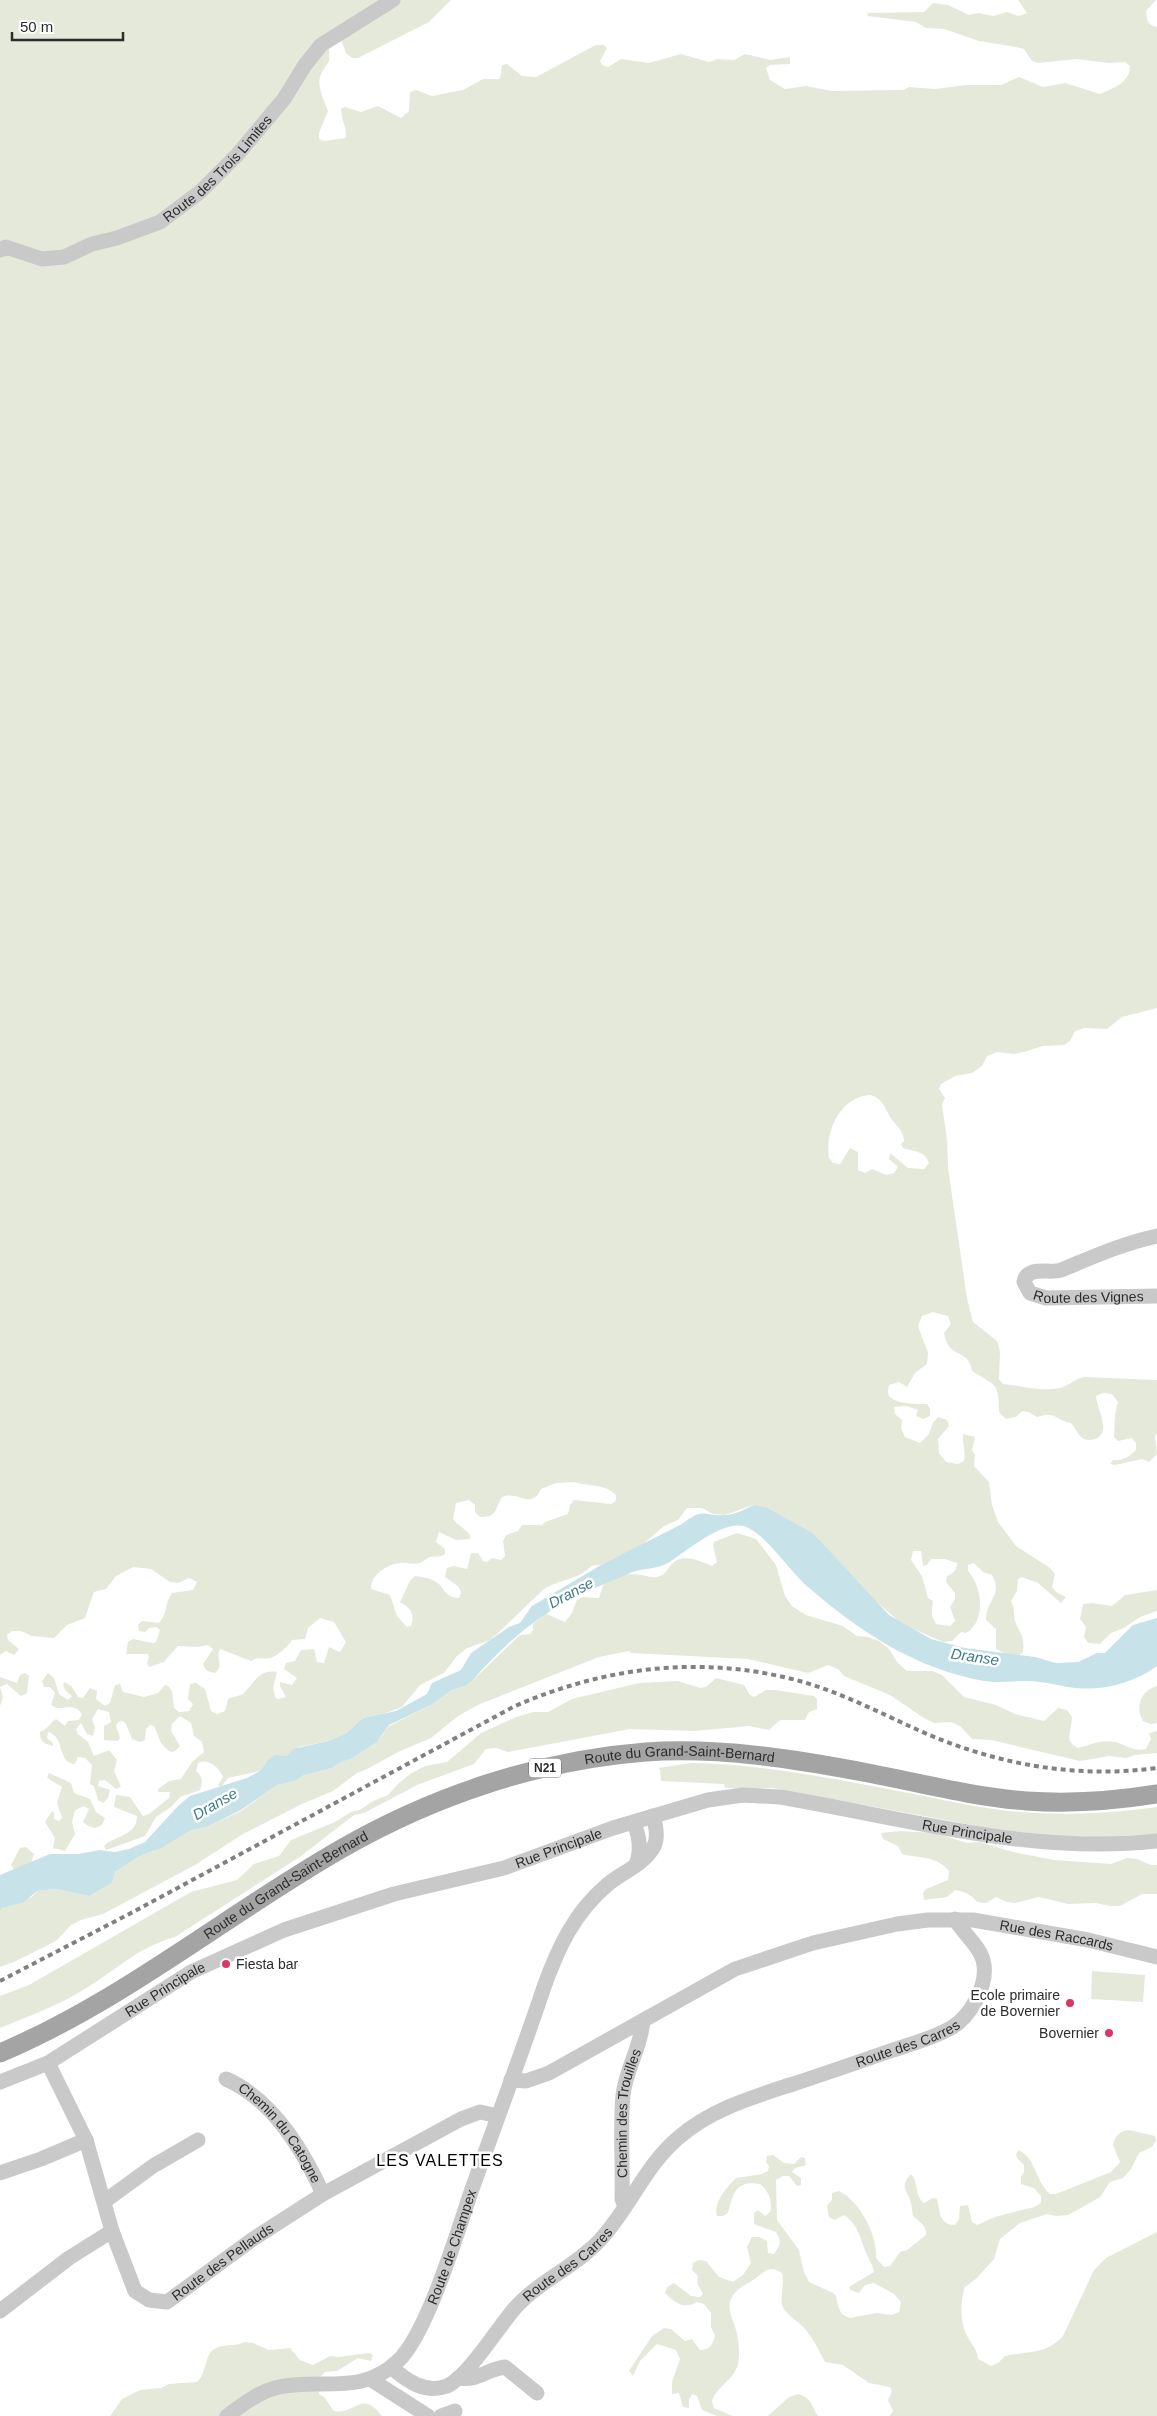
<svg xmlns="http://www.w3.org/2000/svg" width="1157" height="2416" font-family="Helvetica,sans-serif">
<rect width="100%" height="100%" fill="#fff"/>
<path fill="#e5e9da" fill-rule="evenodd" d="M0,0H451L429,22L358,58H352L346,53L340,37L328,44C332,68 327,59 320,77C317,87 325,102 328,111L319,133V139L324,141L346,138C347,127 341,120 341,109L345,107L361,112L378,106L401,118L409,111L410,92L416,90L432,96L463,90L483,79H499L501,75L502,65L507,64L522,76L536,77L596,45H604L607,48L600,61L602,65L608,67L621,59L649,63L681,54L709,62L718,59L734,60L745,54L770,60L790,57V64L770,65L766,68L770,80L785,89L806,86L832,91L904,90L909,87L935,89L966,85H1001L1019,77L1043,87L1065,83L1100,94C1113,88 1130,83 1130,66L1125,62L1109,63L1077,59L1038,63L1032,61L1024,49L1016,47L979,41L944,29L926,28L916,22L868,16L867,13L924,12L933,3L948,5L969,15L979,13L993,16L1007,12L1019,16L1027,13L1018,0H1156L1146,11C1147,20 1147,25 1157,27V1008L1122,1017L1107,1029L1085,1028L1075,1031L1070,1041L1064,1045L1043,1046L1024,1052L1014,1054L997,1052L987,1056L982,1066L972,1073L955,1076L941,1084L939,1089L945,1098L942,1104L947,1140L948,1168L967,1298L973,1322L997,1341L1000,1351L999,1379L1003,1384C1023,1386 1040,1392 1060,1388C1069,1386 1075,1378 1085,1377L1157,1380V1433L1155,1436L1157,1454L1149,1462L1142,1459L1115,1465L1110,1464L1113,1460C1122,1461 1129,1457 1136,1450V1443L1132,1438L1118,1441L1114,1437C1115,1426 1114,1412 1118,1402L1112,1394L1103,1393L1096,1396C1097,1411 1115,1437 1090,1440C1086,1440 1083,1439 1080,1436C1076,1432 1075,1427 1071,1423C1055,1421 1057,1410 1037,1417L1029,1412L1022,1411L1016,1417L1006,1419L999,1412C999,1381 995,1386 972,1371C968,1346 950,1362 944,1333L951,1324L948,1316L933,1312L922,1316L918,1326L928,1353L927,1364L915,1373L907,1387L899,1382L889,1385C888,1389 887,1394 890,1397C897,1404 917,1404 927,1404L930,1409V1416L923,1419L916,1416L918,1410L907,1406L894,1407L895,1414L902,1420L901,1428L905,1437L920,1443L929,1434L933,1423L938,1417L947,1420L949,1426L938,1439L939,1453L946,1462L958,1464L964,1461C966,1451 962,1444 963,1434L975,1437L972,1450L975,1455L974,1466L989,1482L992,1505L998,1522L1016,1546L1050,1568L1055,1574L1052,1587L1056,1592L1066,1597L1061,1603L1038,1583L1022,1577L1018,1579L1017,1591L1011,1601C1015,1608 1013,1613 1015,1621C1020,1634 1025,1636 1023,1652C1015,1660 1005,1653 996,1649V1629L986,1620C985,1601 1004,1595 992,1575L983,1572L974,1563L968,1565V1571C982,1587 987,1620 966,1633L961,1632L952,1641L943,1642L902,1624L871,1597L813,1533L753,1505L725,1515L713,1514L702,1508H687L678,1520L664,1526L641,1546L601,1565L591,1566C579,1580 560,1579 544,1589L497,1634L488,1641L467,1648L457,1656L444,1673L420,1685L402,1707L386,1713L363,1718L345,1734L328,1741L299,1747L287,1756L268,1760L260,1771L228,1778L221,1787L218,1785L223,1777C219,1767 208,1758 198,1763L196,1771C203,1777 203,1782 200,1790L180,1797L171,1807L156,1817L145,1836L106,1850L104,1846C115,1835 137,1836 137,1816L114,1807L116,1795L130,1797L143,1816L149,1814L169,1798L170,1792H158V1789L169,1781L181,1779L192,1762L204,1752L202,1742L194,1736L191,1723L180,1716L172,1724L171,1731L180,1746L175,1751L171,1752C159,1745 160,1738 154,1726L150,1725L146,1729L145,1740L140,1742L132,1739L126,1724L123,1721L118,1722L116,1726L120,1738L118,1741L104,1740V1726L111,1722L109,1712L98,1709L92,1719L95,1728L93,1736L87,1734L81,1723L76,1729L78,1734L88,1742L94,1756L109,1750L117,1760L114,1771L121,1787L116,1789L105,1780L99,1781L98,1786L110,1790L108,1798L103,1803L98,1800L94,1786L90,1784L92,1765L85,1758L78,1757L75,1764C57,1763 65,1736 48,1732L47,1738L53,1743V1746C43,1743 40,1742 40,1732C48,1729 50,1723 56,1719L65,1726L68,1721L79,1720L82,1714C75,1704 68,1708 57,1708L51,1705L55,1693L50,1687H44L42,1681L48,1673L54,1678L59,1694L68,1700L72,1696L65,1690L63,1684L65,1682L72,1687L78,1697L83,1698L90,1688L97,1691L96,1699L105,1706L110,1703L115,1685L120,1684L123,1692L144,1697L158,1693L165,1685L168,1686L172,1691L174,1708L179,1712L189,1711L193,1704L188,1699L190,1684L196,1683L205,1689L211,1711L217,1714L225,1711L228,1699C233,1696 239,1697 244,1693C255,1682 259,1669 277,1672L273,1688L275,1697L278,1699L286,1697L280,1686V1682L292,1685L297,1678L284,1669L286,1663L295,1661L301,1650L314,1649L317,1662L324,1663L329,1647L340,1652L346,1642L334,1622L320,1618L308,1628L305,1639L292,1640C290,1645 276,1657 270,1658C263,1660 258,1656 251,1661L220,1649C215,1658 225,1664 215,1673C208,1672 205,1670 203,1664L213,1649L208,1645L198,1647L178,1646L164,1662L149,1667L147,1663L149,1657L148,1654H126L128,1642L133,1639L153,1643L156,1642L160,1630L156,1627L149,1628L145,1632L139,1631L138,1625L142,1621L159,1623C167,1615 165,1602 172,1593L193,1590L197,1582L189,1578L178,1583L170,1582L151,1569L133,1567L116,1576L106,1589L94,1592L85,1618L67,1625L54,1638L32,1636L21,1631H12L7,1635L8,1640L19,1649L14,1655L6,1651L0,1655ZM870,1095C885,1099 885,1111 893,1121C899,1128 903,1131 904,1141L901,1144L903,1148C915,1152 924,1150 929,1163L924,1169L908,1168L890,1153L889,1159L898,1167L894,1173L886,1175L872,1169L865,1173L858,1170V1152L850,1148L840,1164L833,1163L829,1158C825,1131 840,1097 870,1095ZM574,1482C590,1487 604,1483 616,1495V1501L611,1504L574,1500L570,1505L568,1514L545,1522L542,1525H522L518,1531L506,1535L503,1541L505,1556L501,1560L492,1558L487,1562L483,1561L478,1553H471L467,1569L454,1566L447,1568L445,1577L459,1587L461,1593L459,1598C443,1597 446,1588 436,1582C430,1578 423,1577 415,1576L410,1581L400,1602C411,1608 415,1614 411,1626L407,1627L397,1616L390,1595L371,1589C370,1576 387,1564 400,1563C406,1562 414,1565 420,1563C423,1562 426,1558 430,1557C436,1556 439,1558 445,1554V1549L436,1542L439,1532L456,1540L470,1539V1535C465,1528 458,1526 453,1519L456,1503L469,1500L475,1505V1512L480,1517C498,1517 494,1510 502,1497C519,1490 531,1511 541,1489L556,1483ZM913,1551H921L923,1566L927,1565L931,1559H945L957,1563C957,1570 954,1573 947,1576L946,1582L955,1593V1599L950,1607L955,1621L950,1626L936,1624C930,1614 932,1611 933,1601L928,1598L922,1576L911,1560Z
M737,1533L756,1539L776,1565L785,1596L792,1606L806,1615L843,1626L857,1636L868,1637L879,1641L888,1648L898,1663L907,1671H932L942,1675L964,1697L996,1705L1015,1714L1044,1721L1058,1708L1067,1710L1072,1717C1072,1730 1063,1741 1078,1748C1090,1745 1102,1739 1115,1742C1126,1745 1134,1752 1146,1749L1151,1739L1149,1733L1157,1731V1753L1135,1755L1126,1758L1109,1756L1080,1761L991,1740L972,1739L960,1726L951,1722L934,1723L924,1718L890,1695L844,1676L838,1669L828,1665L808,1673L748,1659L631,1653L629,1651L599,1657L480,1704L458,1716L431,1738L400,1751L367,1769L357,1773L333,1791L302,1804L243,1834L195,1865L103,1914L81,1920L71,1925L56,1941L16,1961L0,1967V1912L2,1908L32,1897L37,1891L56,1889L89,1896L112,1883L115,1872L138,1857L154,1851L191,1830L207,1827L241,1811L277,1785L295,1781L304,1775L332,1768L341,1762L351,1759L377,1742L389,1726L431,1705L452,1690L465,1686L473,1680L520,1635L530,1634L533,1630V1624L546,1614L565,1622L572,1613L577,1600L583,1597L599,1598L604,1582C616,1575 628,1573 642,1575C647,1576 652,1578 657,1577C666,1575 666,1570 671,1565C682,1552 700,1561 712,1566L717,1562L713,1545L714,1542Z
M1157,1590V1611L1140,1617L1124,1628L1111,1633L1100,1644L1088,1643L1084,1637L1086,1627L1080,1619L1083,1604L1092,1603L1112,1606L1125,1595Z
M25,1673L29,1676L27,1693L21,1696L7,1684L0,1687L3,1697L0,1706V1677L17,1683L20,1675Z
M716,1678L744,1685L750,1695L754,1697L766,1690H775L814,1696L817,1699V1709L809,1712L805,1720H780L769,1730L749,1726L694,1731L630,1729L508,1752L496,1748L486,1749L474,1764L417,1785L364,1813L354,1815L301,1856L175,1937C137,1947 113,1973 80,1992C54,2007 27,2017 0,2028V1996L29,1985L191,1892L237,1880L254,1864L279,1856L291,1840L335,1822L351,1812L360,1810L373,1801L388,1795L399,1783L410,1774L425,1766L447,1762L481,1733L516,1717L534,1712H548L572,1699L639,1683L678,1681L700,1688L706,1687Z
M1157,1686V1723L1151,1724L1143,1721C1135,1707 1140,1691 1157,1686Z
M691,1763C770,1764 850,1782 924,1796C953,1802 981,1808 1010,1811C1059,1816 1108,1814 1157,1807V1834L1108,1837L1054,1836L988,1828L773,1788H725L724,1784L661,1781L660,1769L658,1768Z
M49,1773L71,1783L74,1793L90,1799L96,1812L105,1818L102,1825L95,1828L88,1826L83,1822L89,1809L84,1806L75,1810L72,1822L75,1834L65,1851L53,1848L55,1838L45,1822L52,1811L54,1813V1819L59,1821L62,1818L57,1803L62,1787L47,1778Z
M900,1831L935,1833L967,1843L980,1842L1013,1852L1054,1860L1111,1864L1127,1858L1137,1859L1151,1865H1157V1894H1142L1120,1906H1110L1096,1903L1068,1904L1039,1897L1015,1903L1007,1902L996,1897L986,1903L977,1902C971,1894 965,1892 955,1890L947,1897L924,1900L923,1893L926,1889L948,1880L949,1871C936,1855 920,1859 902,1854L898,1846L883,1839L881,1833Z
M26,1847L34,1854L31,1863L15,1871L11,1865L20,1848Z
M1092,1971L1145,1975L1143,2002L1091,1999Z
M1129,2130L1155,2136L1156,2141L1152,2147L1139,2153L1131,2169L1123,2178L1110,2182L1100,2197L1090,2203L1068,2215L1056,2216L1047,2214L1020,2223L1000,2239L994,2259L977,2278L965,2287C960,2300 960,2321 966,2334C971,2344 977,2348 978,2359L991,2366L998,2363L1005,2356C1027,2351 1046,2355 1063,2336L1094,2270L1106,2258L1157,2232V2416H890L893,2411L888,2400L892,2391L890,2387L869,2383L843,2365L825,2362C818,2350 813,2336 802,2326C796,2320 787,2315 783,2307C779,2299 785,2284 782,2273C770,2265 766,2270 756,2278C749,2283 739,2287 734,2294C724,2307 733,2317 736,2330C739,2340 740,2354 738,2364C734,2380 717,2386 712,2401L714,2408L733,2416H717L702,2410L697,2396L692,2394L689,2400V2408L683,2407L679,2393L672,2394V2382L680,2359L676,2350L657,2344L640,2361L633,2376L629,2371L652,2336L664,2328L671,2329L685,2341L692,2339L700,2350C710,2350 712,2345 715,2336L711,2327V2313L704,2304L697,2302C684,2310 675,2303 665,2293L667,2287L674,2283L691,2296L700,2297L703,2294L697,2283L698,2276L692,2270L693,2263L699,2260L706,2261L719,2277L733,2282L743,2275L751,2263L747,2247L752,2237H759L767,2241L768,2253L774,2254C780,2246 782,2241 776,2232L754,2224V2213L758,2210L765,2216L770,2212C773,2202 769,2191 760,2184C736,2180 733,2193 728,2213L723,2216H717C713,2203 727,2187 736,2178L762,2174L768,2171L769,2166L766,2162L767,2156L773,2155L784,2163L794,2164L801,2157L805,2158L806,2165L795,2168L792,2172L801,2178V2185L797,2186L789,2176H783L776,2180L777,2220L799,2250L804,2272L809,2282L833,2293L836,2296L839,2309L843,2315L850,2318L877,2313L892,2315L899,2312L901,2302L894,2294L874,2283L865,2285L859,2293L850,2290L849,2287L874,2272C872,2263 868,2258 865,2250C859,2235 858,2225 844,2215L835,2220L829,2217L827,2206L832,2200V2193L839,2191C859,2200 878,2236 876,2258L884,2267L890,2266L900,2252L907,2250L926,2235C927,2225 919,2222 913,2216C912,2212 912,2207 911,2204C909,2191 898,2188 911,2174C919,2183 914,2195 924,2203L933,2198L937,2199C940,2211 939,2225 955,2225L959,2219L960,2206L968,2205L972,2222L977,2225L995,2217L1034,2207L1041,2203V2196L1034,2188L1021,2184V2177L1024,2172V2165L1017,2158L1016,2154L1019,2150C1037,2160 1034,2179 1050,2194H1056L1111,2172L1120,2162L1113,2145C1115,2136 1119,2131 1129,2130Z
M245,2342L253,2343L269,2350L290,2348L300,2360L313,2365L330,2356L338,2357L369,2353L373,2355L371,2361L358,2358L337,2371L325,2372L320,2377L319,2394L324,2397L334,2411C356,2415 361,2389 382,2416H110L122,2399L140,2390L161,2388L169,2384L197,2382C207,2373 205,2355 213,2350C222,2343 236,2347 245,2342Z
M798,2394C812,2398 811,2405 818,2416H768L789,2397Z"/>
<path fill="#c7e2e8" d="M754,1505L767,1508L813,1533L889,1615L931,1639L965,1648L1035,1657L1056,1663L1078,1662L1097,1653H1105L1133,1625L1157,1618V1666C1134,1683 1103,1691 1075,1688C1063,1687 1052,1683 1040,1682C1021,1679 1003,1684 984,1681C916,1669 860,1632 808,1587C790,1572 764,1531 743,1526C720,1521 685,1553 666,1564C653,1570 640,1568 628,1574C602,1585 573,1596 549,1612C521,1630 494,1655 473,1680L465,1686L452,1690L431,1705L389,1725L377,1742L351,1759L341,1762L332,1768L304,1775L295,1781L277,1785L241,1810L207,1827L191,1830L161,1848L138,1857L115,1872L112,1883L89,1896L56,1889L37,1891L24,1902L2,1908L0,1912V1875L50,1854H78L100,1850L115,1852L129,1849L145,1842L178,1806L190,1796L247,1778L260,1771L268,1760L275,1755L287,1756L293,1749L328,1741L345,1734L363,1718L396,1711L427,1694L432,1683L461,1670L471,1653L509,1627L520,1623L532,1606L601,1565L682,1524C705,1506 703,1517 727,1515C736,1514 745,1509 754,1505Z"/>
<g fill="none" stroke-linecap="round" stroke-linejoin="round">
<g stroke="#c9c9c9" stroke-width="15">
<path id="s1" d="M0,250L6,247L42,259L64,257L92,244L117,238L160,222L200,192L237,155L284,99L305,65L321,45L393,0"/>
<path id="s2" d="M1157,1236C1124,1243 1093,1257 1061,1270C1050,1274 1027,1265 1024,1282L1030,1293L1046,1298L1157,1296"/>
<path d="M634,1822C639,1837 642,1849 636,1865"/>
<path id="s3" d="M48,2063L86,2140L112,2231L135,2291L149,2300L167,2302L253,2239L323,2194L461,2119L480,2112L498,2116"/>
<path id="s4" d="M226,2079C272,2099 303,2150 323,2194"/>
<path id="s5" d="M511,2080L526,2081L549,2073L735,1969L813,1943L897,1924L928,1920H973L1088,1940L1157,1957"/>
<path id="s6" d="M0,2082L48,2063L191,1972L284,1930L394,1894L504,1868L613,1828L708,1800L743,1795L780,1797C905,1818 1029,1855 1157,1841"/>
<path d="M0,2173L41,2159L86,2140"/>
<path d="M105,2201L153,2166L198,2140"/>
<path id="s7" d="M625,2206L622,2199C623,2164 620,2129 623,2095C626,2069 641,2047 643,2021"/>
<path d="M0,2311L69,2258L112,2231"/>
<path id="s8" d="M391,2367C407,2381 425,2394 447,2386C468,2377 499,2326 515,2308C539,2281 575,2267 600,2240C629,2209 645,2166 678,2138C710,2110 750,2098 790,2085C824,2074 858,2062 893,2050C912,2044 933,2038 951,2028C970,2017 987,1987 984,1965C982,1947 963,1934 955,1919"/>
<path d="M458,2378C480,2381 484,2370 505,2367L537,2393"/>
<path d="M370,2379L428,2416"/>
<path id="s9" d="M227,2416C242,2405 257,2393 275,2388C319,2377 361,2397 398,2361C427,2334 457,2233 471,2192C495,2124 521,2056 544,1987C558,1948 574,1913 607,1885C621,1873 643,1865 653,1848C659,1839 656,1826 653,1816"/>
<path d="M441,2416L455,2411"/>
</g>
<path stroke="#a4a4a4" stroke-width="19" id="s10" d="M0,2053C123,2001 226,1915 341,1849C433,1796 539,1760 646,1752C720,1747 795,1759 868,1773C921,1783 973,1797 1027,1801C1070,1804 1114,1801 1157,1794"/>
<path stroke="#818181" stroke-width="4" stroke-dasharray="5 4" stroke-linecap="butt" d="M0,1981L133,1912L515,1706C605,1667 700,1655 796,1680C838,1691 878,1712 918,1730C994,1764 1074,1779 1157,1768"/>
</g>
<g fill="#d93865" stroke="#fff" stroke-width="2">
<circle cx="226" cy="1964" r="5"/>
<circle cx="1070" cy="2003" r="5"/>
<circle cx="1109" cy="2033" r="5"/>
</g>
<g text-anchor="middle" stroke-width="5" stroke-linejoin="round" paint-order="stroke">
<rect fill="#fff" stroke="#6b6b6b" stroke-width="1" x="529" y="1758.5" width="32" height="19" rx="4"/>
<g font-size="12" font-weight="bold" fill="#2c2c2c">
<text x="545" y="1772">N21</text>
</g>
<g font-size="14" fill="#2c2c2c" stroke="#fff">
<text dy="5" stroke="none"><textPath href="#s1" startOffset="248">Route des Trois Limites</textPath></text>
<text dy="5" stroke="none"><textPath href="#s2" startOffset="216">Route des Vignes</textPath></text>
<text dy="5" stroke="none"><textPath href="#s10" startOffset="754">Route du Grand-Saint-Bernard</textPath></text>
<text dy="5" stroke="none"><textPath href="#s6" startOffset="1030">Rue Principale</textPath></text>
<text dy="5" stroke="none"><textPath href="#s6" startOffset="610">Rue Principale</textPath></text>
<text dy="5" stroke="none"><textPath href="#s10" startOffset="332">Route du Grand-Saint-Bernard</textPath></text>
<text dy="5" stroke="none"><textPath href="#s5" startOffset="582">Rue des Raccards</textPath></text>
<text dy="5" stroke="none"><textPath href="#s6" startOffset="190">Rue Principale</textPath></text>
<text dy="5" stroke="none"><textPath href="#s8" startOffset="654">Route des Carres</textPath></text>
<text dy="5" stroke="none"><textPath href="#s7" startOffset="94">Chemin des Trouilles</textPath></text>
<text dy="5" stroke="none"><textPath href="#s4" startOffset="78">Chemin du Catogne</textPath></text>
<text dy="5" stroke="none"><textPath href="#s9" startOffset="312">Route de Champex</textPath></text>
<text dy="5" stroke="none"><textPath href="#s3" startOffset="348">Route des Pellauds</textPath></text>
<text dy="5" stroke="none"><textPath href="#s8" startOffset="235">Route des Carres</textPath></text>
</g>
<g font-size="14" fill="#2c2c2c" stroke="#fff" text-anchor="end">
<text x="236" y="1969" text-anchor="start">Fiesta bar</text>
<text x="1060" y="2000">Ecole primaire<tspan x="1060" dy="16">de Bovernier</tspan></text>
<text x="1099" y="2038">Bovernier</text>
</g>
<g font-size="15" font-style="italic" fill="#407b88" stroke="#fff">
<text transform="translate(571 1593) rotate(-28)" y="5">Dranse</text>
<text transform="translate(975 1657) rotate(8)" y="5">Dranse</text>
<text transform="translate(215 1804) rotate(-30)" y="5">Dranse</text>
</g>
<g font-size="16" letter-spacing="1" fill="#000" stroke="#fff">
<text x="440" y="2166">LES VALETTES</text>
</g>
</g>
<path d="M12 32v8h111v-8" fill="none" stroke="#2c2c2c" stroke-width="2.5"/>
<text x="20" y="32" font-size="15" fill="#2c2c2c" stroke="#ffffff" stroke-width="4" paint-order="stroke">50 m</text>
</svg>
